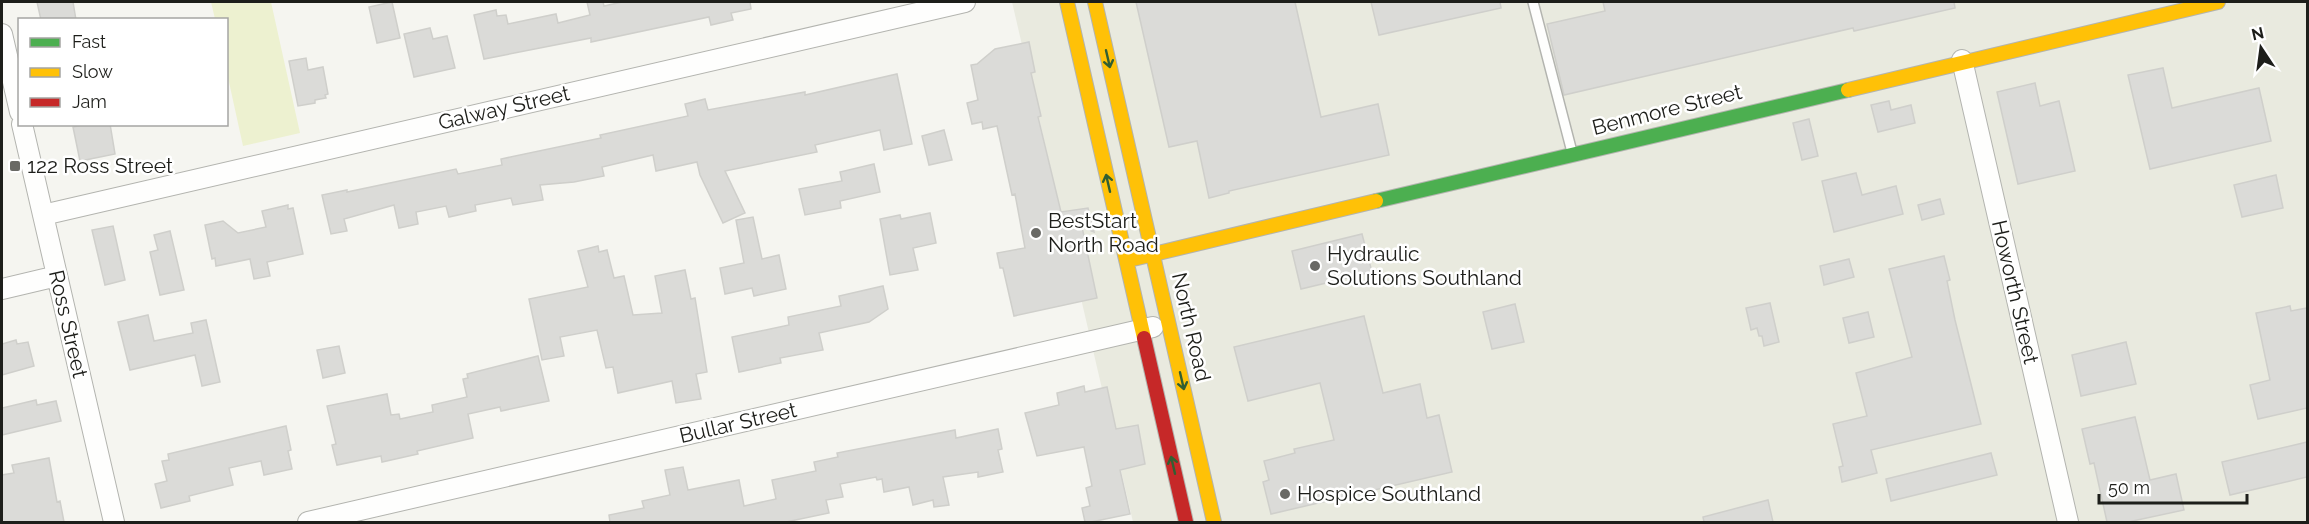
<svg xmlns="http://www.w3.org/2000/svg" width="2309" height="524" font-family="Raleway,sans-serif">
<rect width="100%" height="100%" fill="#f5f5f0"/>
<path fill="#e9eadf" d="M1012,2H2307V522H1133Z"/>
<path fill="#edf1d0" d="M211,2H271L300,133L243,146L227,73L226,20L215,19Z"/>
<path fill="#dbdbd8" stroke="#cfcfcb" stroke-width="1.5" d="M37,2H73L76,20H41Z
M392,2L400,38L377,43L369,7Z
M587,2H603L604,6L622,2H750L751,9L731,13L733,20L711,25L709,17L591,42V38L484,59L474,15L496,10L497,16L506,15L508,24L556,14L558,23L590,15Z
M1136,2H1295L1321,117L1378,104L1389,155L1229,191V193L1209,198L1197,141L1169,147Z
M1371,2H1500L1501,8L1379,35Z
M1603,2H1954L1955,8L1854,31L1853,28L1564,95L1547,24L1605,11Z
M430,28L433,39L447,36L455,68L414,77L404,34Z
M1029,42L1035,72L1031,73L1041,116L1038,117L1061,212L1088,208L1094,232L1082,227L1097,298L1014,316L1003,268H1000L997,253L1025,248L1015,194L1012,195L997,126L983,129L982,122L972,124L967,103L978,100L971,65L977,64L995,49Z
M306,58L308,70L323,67L328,94L325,95L326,98L315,100V103L298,106L289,61Z
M2163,68L2172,108L2259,88L2271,141L2150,169L2128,75Z
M897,74L912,144L884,150L880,130L815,145L817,152L725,171L745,213L723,223L700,175L697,162L656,171L653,155L602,167L604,176L574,182L540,185L543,200L513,205L511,198L475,205L476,211L449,217L446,206L416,212L418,224L399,228L394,205L344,219L347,231L331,234L322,195L347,190V192L456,169L458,174L502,165L501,159L601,138L600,135L688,116L685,104L705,99L708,110L805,92V95Z
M2035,83L2040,106L2059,101L2075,171L2018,184L1997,92Z
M1889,101L1891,110L1911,105L1915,123L1878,132L1871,105Z
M1809,119L1818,156L1802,160L1793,123Z
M88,124H110L115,154L80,161L73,127Z
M944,130L952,160L929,165L922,136Z
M874,164L880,192L840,201L841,208L805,215L799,189L842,181L840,172Z
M1856,173L1862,195L1896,186L1903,214L1834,232L1822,181Z
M2276,175L2283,208L2242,217L2234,185Z
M1940,199L1944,214L1922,220L1918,205Z
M288,205V209L293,208L303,254L267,262L270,276L254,279L250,259L216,266L215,258L212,259L205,225L223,221L238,233L266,227L262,211Z
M930,213L936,243L913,248L918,270L890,275L880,219L900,215L901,219Z
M753,217L762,259L779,255L786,289L754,296L752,288L725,294L720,268L744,263L736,220Z
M113,226L125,280L105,285L92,230Z
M170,231L184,290L160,295L150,252L158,250L154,235Z
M1362,234L1372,272L1301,289L1292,251Z
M598,246L599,252L607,250L614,278L624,276L633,315L662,313L655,276L685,270L691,299L695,298L707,372L696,374L701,399L676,403L672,381L618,393L613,367L606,368L597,330L560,337L564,356L542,360L529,299L588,287L578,251Z
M1944,256L1950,280L1947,281L1955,320L1981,424L1871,450L1877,473L1842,482L1839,467L1843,466L1833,424L1867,416L1856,373L1912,357L1889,269Z
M1849,259L1854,277L1824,285L1820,266Z
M883,286L888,309L869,322L819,333L823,350L780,358L781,363L739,372L732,337L789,325L788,317L841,306L839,296Z
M1770,303L1779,342L1764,346L1762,336H1759L1757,328L1751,330L1746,308Z
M1515,304L1524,342L1492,349L1483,312Z
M2290,306L2291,311L2307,308V408L2258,419L2250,385L2270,380L2256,313Z
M1868,312L1874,337L1849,343L1843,318Z
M148,315L154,341L193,333L191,323L206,320L220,382L202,386L195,355L130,370L118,322Z
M1364,316L1383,393L1420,384L1427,418L1439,415L1452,472L1271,514L1263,482L1269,480L1264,461L1295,453L1294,449L1334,440L1320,383L1248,401L1234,347Z
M16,340L17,344L28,342L34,366L2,375V344Z
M2126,342L2136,384L2081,396L2072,355Z
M339,346L345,373L323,378L317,350Z
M538,356L549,401L501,411L500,407L468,414L473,438L417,451L418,454L382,462L381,456L337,465L332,445L336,444L327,406L387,394L391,415L399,414L400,419L433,412L432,405L467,397L463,379L468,378L467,374Z
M1084,386L1085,392L1107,387L1116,429L1138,425L1145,464L1120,470L1130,514L1091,522H1085L1082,508L1090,506L1086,488L1092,486L1084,447L1037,456L1025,413L1059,405L1057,393Z
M36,400L37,405L56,401L61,421L2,435V408Z
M2135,417L2150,480L2176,474L2184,510L2128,522H2107L2094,463L2090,464L2082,429Z
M286,426L291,450L288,451L292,469L264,475L261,461L229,468L233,485L189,496L190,501L161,508L155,484L167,481L162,461L169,460L168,454Z
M998,429L1002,449L998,450L1003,472L978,477V472L943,477L949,505L934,507L933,500L913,505L909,487L884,492L882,479L877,480L876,477L840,484L843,497L826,500L829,513L786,522H610L609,515L644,508L642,501L670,495L665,470L683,467L688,490L739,480L744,506L776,499L772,480L816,471L814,462L838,457L837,453L955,430L956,438Z
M2307,442V477L2230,495L2222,462Z
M1991,453L1997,475L1891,501L1886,479Z
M49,458L57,502L60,501L64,522H2V475L14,473L12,465Z
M1768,500L1773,522H1704L1703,517Z"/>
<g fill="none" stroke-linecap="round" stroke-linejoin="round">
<defs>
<path id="lane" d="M1533,2L1572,152"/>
<path id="street" d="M2,34L20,112
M1962,60L2068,522
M22,124L114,522
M43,215L965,2
M2,289L57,276
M308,522L1153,327"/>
<path id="fast" d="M1376,201L1848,90"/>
<path id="slow" d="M1067,2L1144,338
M1095,2L1214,522
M1848,90L2218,2
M1133,259L1376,201"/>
<path id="jam" d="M1144,338L1186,522"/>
</defs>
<use href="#lane" stroke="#b3b4af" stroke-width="12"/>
<use href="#street" stroke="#b3b4af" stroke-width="22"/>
<use href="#fast" stroke="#b3b4af" stroke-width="16"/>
<use href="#slow" stroke="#b3b4af" stroke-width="16"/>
<use href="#jam" stroke="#b3b4af" stroke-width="16"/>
<use href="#lane" stroke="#fefefd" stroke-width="9"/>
<use href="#street" stroke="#fefefd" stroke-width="20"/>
<use href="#fast" stroke="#4caf50" stroke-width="14"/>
<use href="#slow" stroke="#ffc107" stroke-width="14"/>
<use href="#jam" stroke="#c62828" stroke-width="14"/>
</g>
<defs><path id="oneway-shaft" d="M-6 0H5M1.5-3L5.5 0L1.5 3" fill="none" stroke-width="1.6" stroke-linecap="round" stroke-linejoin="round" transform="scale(1.5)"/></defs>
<g stroke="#325f32">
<use href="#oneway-shaft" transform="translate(1108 59) rotate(77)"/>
<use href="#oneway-shaft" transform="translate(1108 183) rotate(-103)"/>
<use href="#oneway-shaft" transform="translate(1182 381) rotate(77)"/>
<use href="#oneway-shaft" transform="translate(1173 465) rotate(-103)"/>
</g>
<g fill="#696965" stroke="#fff" stroke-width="2">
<rect x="9" y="160" width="12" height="12" rx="3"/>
<circle cx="1036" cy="233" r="6"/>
<circle cx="1315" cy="266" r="6"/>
<circle cx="1285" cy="494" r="6"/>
</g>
<g text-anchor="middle" stroke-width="5" stroke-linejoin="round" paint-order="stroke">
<g font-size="21" fill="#1d1e1a" stroke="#fff">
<text transform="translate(504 108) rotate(-13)" y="7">Galway Street</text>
<text transform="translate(1667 110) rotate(-14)" y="7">Benmore Street</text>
<text transform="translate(2015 292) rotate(77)" y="7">Howorth Street</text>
<text transform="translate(68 324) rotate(77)" y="7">Ross Street</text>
<text transform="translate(1191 327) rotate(77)" y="7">North Road</text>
<text transform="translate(738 423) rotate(-13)" y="7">Bullar Street</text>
</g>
<g font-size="21" fill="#1d1e1a" stroke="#fff" text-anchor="start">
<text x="27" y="173">122 Ross Street</text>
<text x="1048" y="228">BestStart<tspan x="1048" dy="24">North Road</tspan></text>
<text x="1327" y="261">Hydraulic<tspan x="1327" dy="24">Solutions Southland</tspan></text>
<text x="1297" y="501">Hospice Southland</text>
</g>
</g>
<rect width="2309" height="524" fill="none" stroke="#1d1e1a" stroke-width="6"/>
<rect x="18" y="18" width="210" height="108" fill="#ffffff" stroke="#a5a5a3" stroke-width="1.5"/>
<rect x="30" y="38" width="30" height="9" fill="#4caf50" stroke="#a5a5a3" stroke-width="1.5"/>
<text x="72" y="48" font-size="18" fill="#1d1e1a">Fast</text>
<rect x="30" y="68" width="30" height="9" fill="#ffc107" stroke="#a5a5a3" stroke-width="1.5"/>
<text x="72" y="78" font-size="18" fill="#1d1e1a">Slow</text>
<rect x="30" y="98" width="30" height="9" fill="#c62828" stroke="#a5a5a3" stroke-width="1.5"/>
<text x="72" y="108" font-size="18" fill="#1d1e1a">Jam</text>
<g transform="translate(2261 48) rotate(347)" stroke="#ffffff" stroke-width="4.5" paint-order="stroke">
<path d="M0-4.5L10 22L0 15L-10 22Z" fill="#1d1e1a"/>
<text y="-9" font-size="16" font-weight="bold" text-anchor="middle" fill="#1d1e1a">N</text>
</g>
<path d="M2099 494v9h148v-9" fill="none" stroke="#1d1e1a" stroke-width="3"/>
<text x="2108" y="494" font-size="18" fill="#1d1e1a" stroke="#ffffff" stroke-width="4.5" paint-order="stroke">50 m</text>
</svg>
